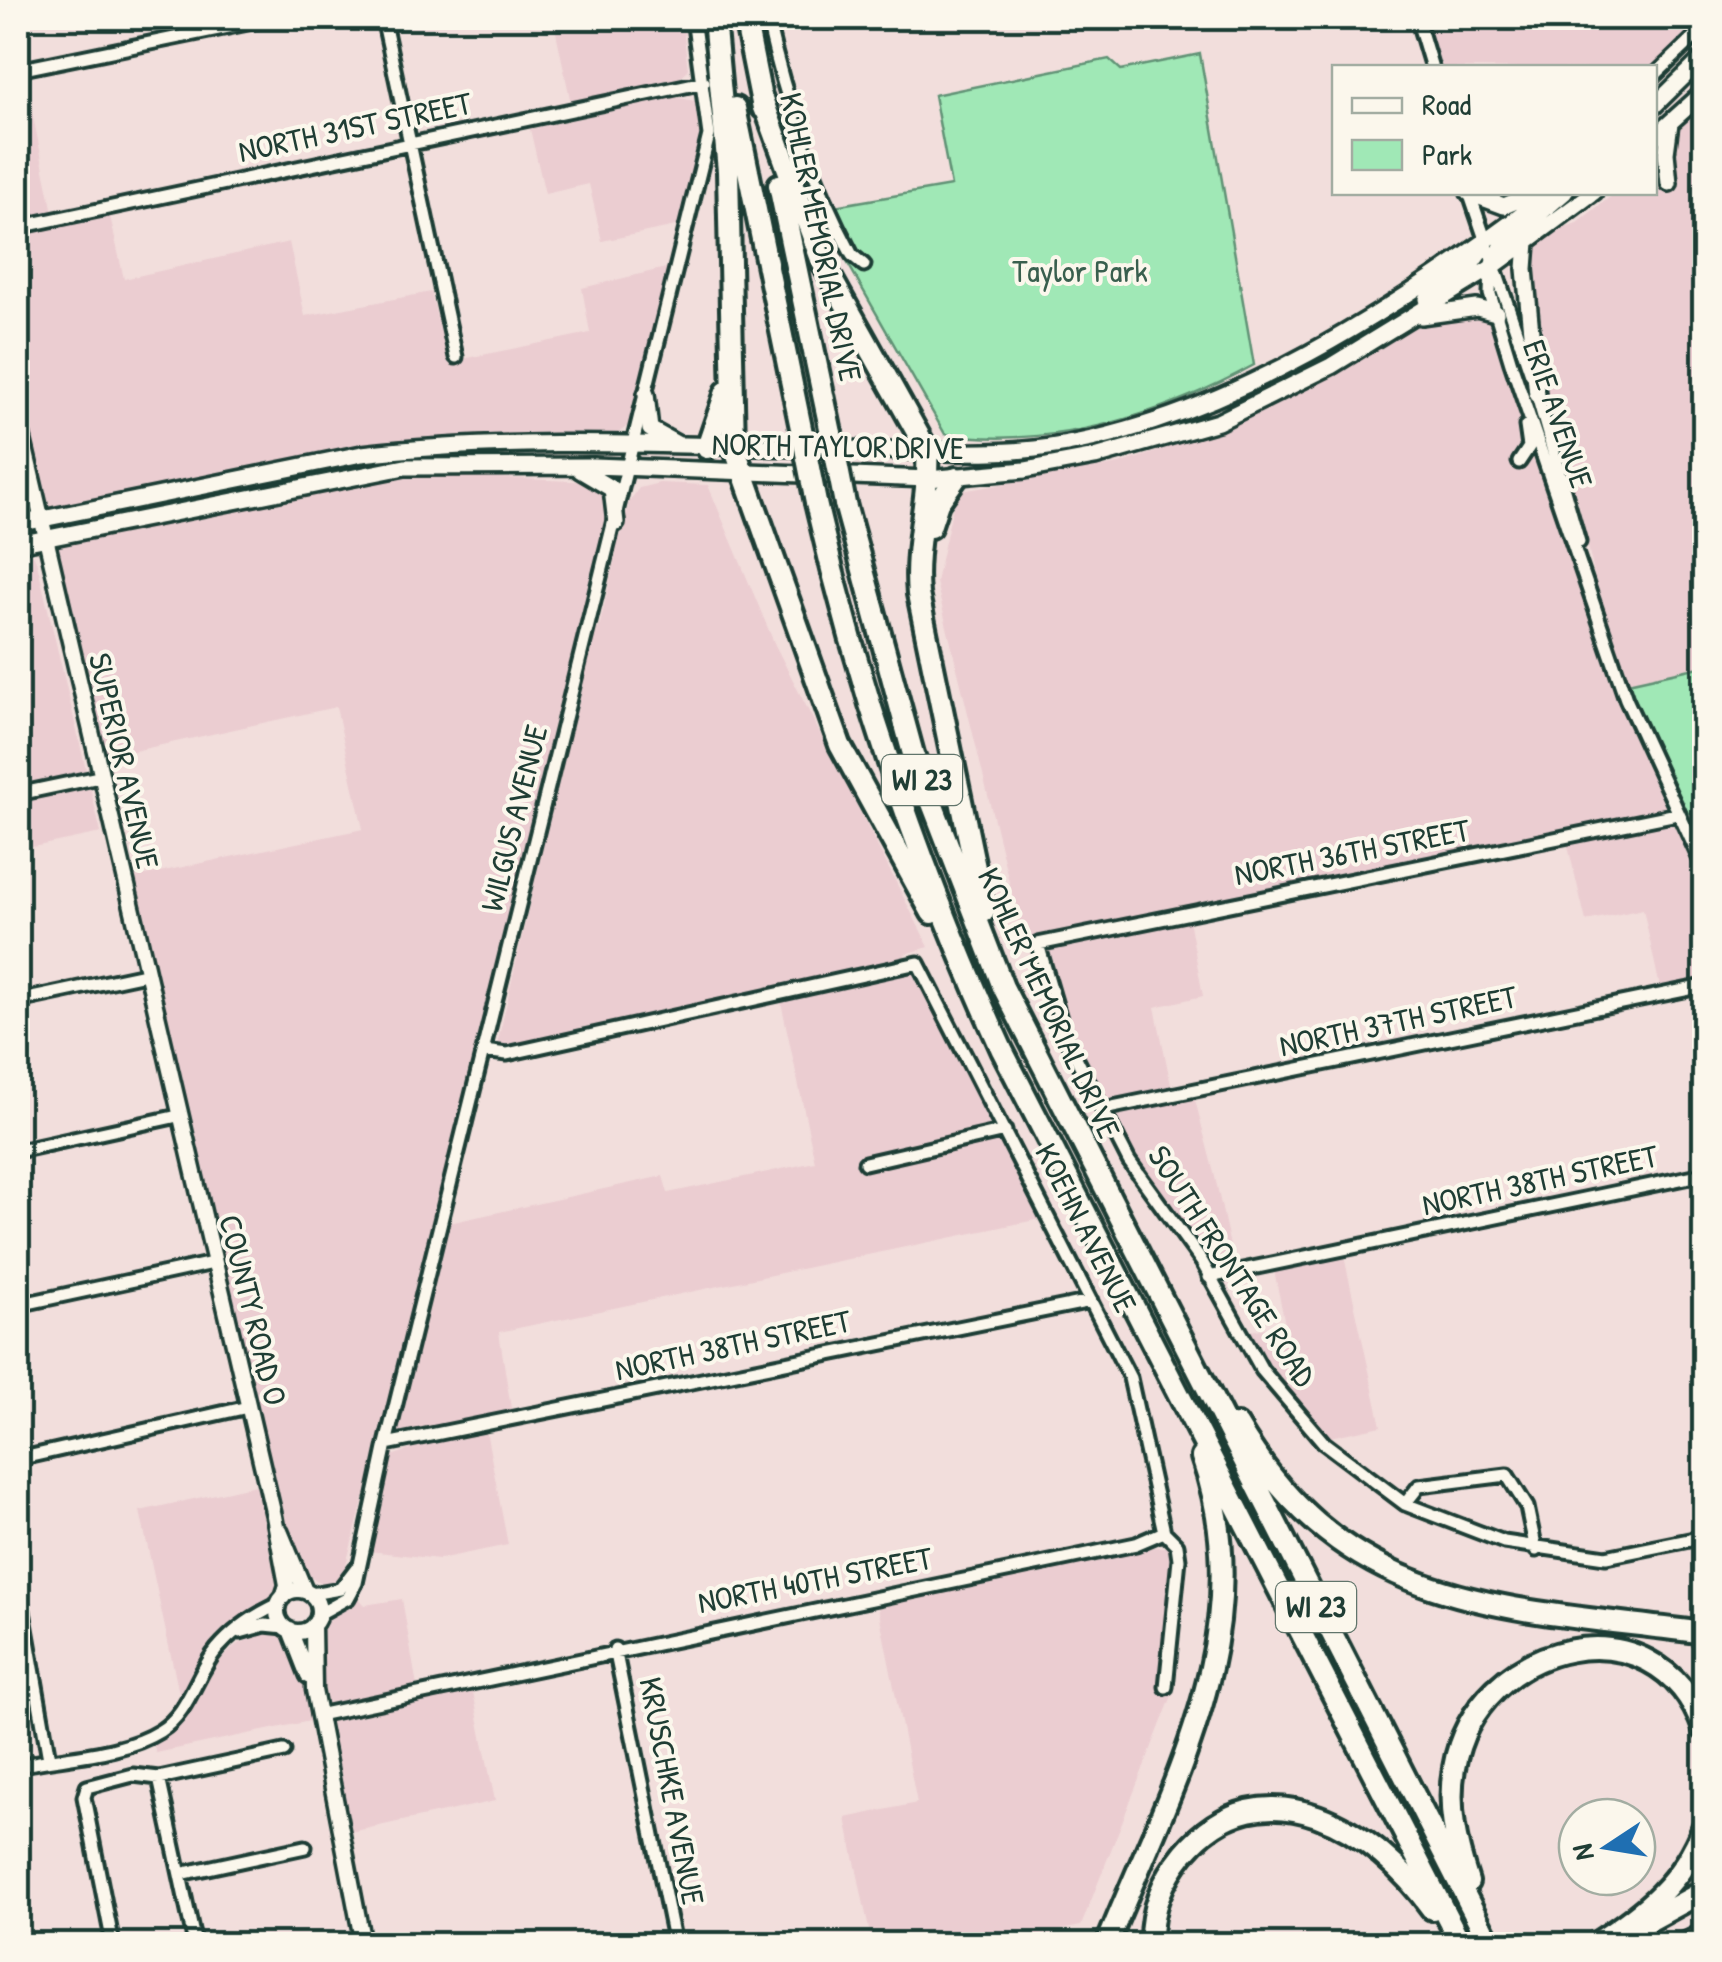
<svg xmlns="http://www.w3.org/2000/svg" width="1722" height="1962" font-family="'Patrick Hand',sans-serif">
<rect width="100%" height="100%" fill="#f2dedc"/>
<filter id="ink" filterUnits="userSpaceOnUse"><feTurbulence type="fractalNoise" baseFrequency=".01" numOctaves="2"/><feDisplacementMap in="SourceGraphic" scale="20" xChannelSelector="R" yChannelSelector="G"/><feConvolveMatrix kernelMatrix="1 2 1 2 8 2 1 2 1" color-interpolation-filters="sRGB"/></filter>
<g filter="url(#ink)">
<path fill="#ebcdd1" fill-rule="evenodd" d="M553,18H682L688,70L675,82L571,103Z
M1424,18H1704V21L1655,69L1440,68Z
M25,78L56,227L110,216L124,279L289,242L305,316L431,292L448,362L590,333L582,288L670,267L631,424L615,435L535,441L428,440L363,447L49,509L44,505L18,386V80Z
M675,97L695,101L701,130L681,225L602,241L589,184L545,194L530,129Z
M1704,102V666L1614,686L1704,882V983L1661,992L1643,909L1586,921L1565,834L1187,908L1203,996L1155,1007L1174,1100L1194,1096L1215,1177L1235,1269L1219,1265L1155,1188L1101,1095L1063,1014L1041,936L1023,939L936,582L956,492L1119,464L1173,446L1256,411L1422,322L1464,313L1488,316L1494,323L1526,436L1564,525L1595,627L1605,624L1579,505L1537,363L1532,250L1551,232L1577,223L1615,193L1654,192L1655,178L1664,186L1672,134Z
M407,474L594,482L605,488L611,508L606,530L621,536L629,502L639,488L659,483L708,485L775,645L929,947L905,954L915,979L959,1055L1040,1219L499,1332L512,1415L381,1437L343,1575L327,1585L305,1575L285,1526L131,878L363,829L336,707L102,758L54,547ZM616,553L599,628L580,632L599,556ZM552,806L497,1045L513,1047L778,988L815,1162L668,1193L663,1176L449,1223L418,1349L402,1354L536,809Z
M18,552L33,554L37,563L101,833L18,850Z
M1344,1256L1381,1426L1325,1438L1246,1332L1285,1324L1274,1270Z
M486,1431L508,1545L439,1559L369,1551L392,1456L430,1442Z
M256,1485L282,1580L278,1593L214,1637L193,1673L206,1682L217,1663L236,1645L261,1634L279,1635L287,1639L302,1678L310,1721L156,1753L153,1743L191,1710L180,1698L140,1511Z
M1154,1547H1168L1173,1556L1160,1685L1173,1693L1081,1926L993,1944H872L846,1818L917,1803L877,1602Z
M355,1594L365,1605L402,1599L419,1698L472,1687L495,1801L351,1832L314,1648L319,1626Z"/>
<path fill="#a0e8b6" stroke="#609275" stroke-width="2.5" d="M1200,54L1254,365C1160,416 1053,449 945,434L817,209L951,186L934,95L1109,59L1121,70Z
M1704,666V810L1684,814L1628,683Z"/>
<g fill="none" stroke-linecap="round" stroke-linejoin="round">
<defs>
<path id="minor" d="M383,18L456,357
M767,18C786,101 811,179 852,255L864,265
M1417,18L1432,68
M18,70L272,18
M1654,76L1704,28
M1469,192L1531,374
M18,227L704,82
M1491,268L1490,294L1511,363L1626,699L1704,868
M1536,392L1579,542
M1519,462L1529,447L1526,426
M18,794L99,777
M1677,814L1038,944L1065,1036L1129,1161L1202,1262L1262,1370L1324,1443L1405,1504L1504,1542L1606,1557L1704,1537
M18,1001L145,974
M484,1051L507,1054L918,963L1130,1378L1164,1532
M1103,1109L1704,986
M18,1151L178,1116
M865,1163L1005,1131
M1209,1277L1704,1174
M18,1305L213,1263
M386,1444L1091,1301
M18,1459L248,1407
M1405,1504L1419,1486L1507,1475L1527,1507L1536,1550
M1164,1532L1177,1545L1179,1559L1166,1687
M18,1583L49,1759
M311,1594L340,1589L356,1568
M319,1614L348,1598L356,1583L386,1444L709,135L693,18
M240,1632L265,1625L285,1627
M615,1649L675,1944
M318,1715L1136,1544L1164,1532
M18,1766C62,1756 120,1756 160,1731C190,1712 195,1675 217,1649C234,1629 255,1615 279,1604
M159,1778L195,1944
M180,1874L305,1847
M113,1944L84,1797L87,1787L133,1775L159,1778L284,1751"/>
<path id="tertiary" d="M18,418L274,1516L287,1585L283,1597
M280,1531L305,1591
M277 1611a21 21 0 1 1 42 0a21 21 0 1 1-42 0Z
M313,1625L314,1690L363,1944
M290,1630L308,1676"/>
<path id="secondary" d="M1654,106L1704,57
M1654,137L1704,92
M1669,183L1666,153L1670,123
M1469,193L1504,206L1538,192
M1527,242L1525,269L1537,395
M1492,266L1502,246L1565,192
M1427,299L1469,268L1483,248
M1421,316L1477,308L1496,313
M646,394L650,429L677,444
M580,470L612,489L616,523
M18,524L362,454C522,436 686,446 846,449C909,450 973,456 1035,449C1220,427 1407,302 1552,192
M18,544L405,467L594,466L928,479L1025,470L1095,457L1218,422L1331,366L1491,268L1594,192"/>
<path id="motorway" d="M714,18L728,171L734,447L840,745L932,913
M745,18L763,108
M761,96L822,262L927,450C930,499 913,545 918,594L984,911
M735,108L802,433
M779,185L831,433
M707,448L726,392
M816,503C859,692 922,874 1002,1050L1461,1944
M845,504L913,754L1003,987L1490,1944
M930,527L938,503L956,478
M1237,1425C1347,1614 1512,1607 1704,1633
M1468,1882C1456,1845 1447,1807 1454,1768C1476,1640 1657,1596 1704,1729
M1636,1928L1704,1891
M1107,1944C1170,1787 1263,1630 1202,1457
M1151,1944C1150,1910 1162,1880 1184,1853C1264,1758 1377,1831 1432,1909
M1595,1944C1644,1913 1683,1882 1704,1826
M1686,1944L1704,1935"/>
</defs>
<use href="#minor" stroke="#1f3d34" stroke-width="19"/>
<use href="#tertiary" stroke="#1f3d34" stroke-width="21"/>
<use href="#secondary" stroke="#1f3d34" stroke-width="22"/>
<use href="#motorway" stroke="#1f3d34" stroke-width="28"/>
<use href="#minor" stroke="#fbf7ec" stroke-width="11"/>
<use href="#tertiary" stroke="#fbf7ec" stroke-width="14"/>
<use href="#secondary" stroke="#fbf7ec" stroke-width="15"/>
<use href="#motorway" stroke="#fbf7ec" stroke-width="20"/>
<defs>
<path id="motorway-bridge" d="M802,433L816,503
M831,433L845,504"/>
</defs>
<use href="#motorway-bridge" stroke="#1f3d34" stroke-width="28" stroke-linecap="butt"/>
<use href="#motorway-bridge" stroke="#fbf7ec" stroke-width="20"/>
</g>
</g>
<g text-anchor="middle" stroke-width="8" stroke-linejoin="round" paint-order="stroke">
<g fill="#fbf7ec" stroke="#61756b" stroke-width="2.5">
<rect x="882" y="755" width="80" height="50" rx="8"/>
<rect x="1276" y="1582" width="80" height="50" rx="8"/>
</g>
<g font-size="30" font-weight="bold" fill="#1f3d34">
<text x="922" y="790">WI 23</text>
<text x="1316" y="1617">WI 23</text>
</g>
<g font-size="32" fill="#1f3d34" stroke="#fbf7ec">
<text transform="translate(355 127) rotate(-12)" y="11">NORTH 31ST STREET</text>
<text transform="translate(821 237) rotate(78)" y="11">KOHLER MEMORIAL DRIVE</text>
<text transform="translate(1558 414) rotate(71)" y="11">ERIE AVENUE</text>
<text transform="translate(838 446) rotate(1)" y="11">NORTH TAYLOR DRIVE</text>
<text transform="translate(124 761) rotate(77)" y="11">SUPERIOR AVENUE</text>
<text transform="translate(514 818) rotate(-76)" y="11">WILGUS AVENUE</text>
<text transform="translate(1352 852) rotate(-11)" y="11">NORTH 36TH STREET</text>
<text transform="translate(1049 1003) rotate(65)" y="11">KOHLER MEMORIAL DRIVE</text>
<text transform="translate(1398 1021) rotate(-12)" y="11">NORTH 37TH STREET</text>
<text transform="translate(1540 1180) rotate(-12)" y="11">NORTH 38TH STREET</text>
<text transform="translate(1086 1228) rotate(63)" y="11">KOEHN AVENUE</text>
<text transform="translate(1232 1266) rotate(57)" y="11">SOUTH FRONTAGE ROAD</text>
<text transform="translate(253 1310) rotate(76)" y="11">COUNTY ROAD O</text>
<text transform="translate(733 1345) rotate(-12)" y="11">NORTH 38TH STREET</text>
<text transform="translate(815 1580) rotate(-11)" y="11">NORTH 40TH STREET</text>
<text transform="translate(672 1791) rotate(79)" y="11">KRUSCHKE AVENUE</text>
</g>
<g font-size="32" fill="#395f4e" stroke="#fbf7ec">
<text x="1080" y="282">Taylor Park</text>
</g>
</g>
<rect width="1722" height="1962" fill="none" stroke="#fbf7ec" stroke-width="60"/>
<rect x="30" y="30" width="1662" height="1902" fill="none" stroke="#1f3d34" stroke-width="4" filter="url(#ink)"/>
<rect x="1332" y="65" width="325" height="130" fill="#fbf7ec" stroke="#a3ada2" stroke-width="2.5"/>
<rect x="1352" y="98" width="50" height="15" fill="#fbf7ec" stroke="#a3ada2" stroke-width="2.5"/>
<text x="1422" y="115" font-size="30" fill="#1f3d34">Road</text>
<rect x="1352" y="140" width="50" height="30" fill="#a0e8b6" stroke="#a3ada2" stroke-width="2.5"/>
<text x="1422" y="165" font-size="30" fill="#1f3d34">Park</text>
<g transform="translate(1607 1847) rotate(258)"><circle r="48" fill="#fbf7ec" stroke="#a3ada2" stroke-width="2.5"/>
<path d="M0-8L18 38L0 25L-18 38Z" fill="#1f6fb2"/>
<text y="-15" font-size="28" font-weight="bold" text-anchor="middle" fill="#1f3d34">N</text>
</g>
</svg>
